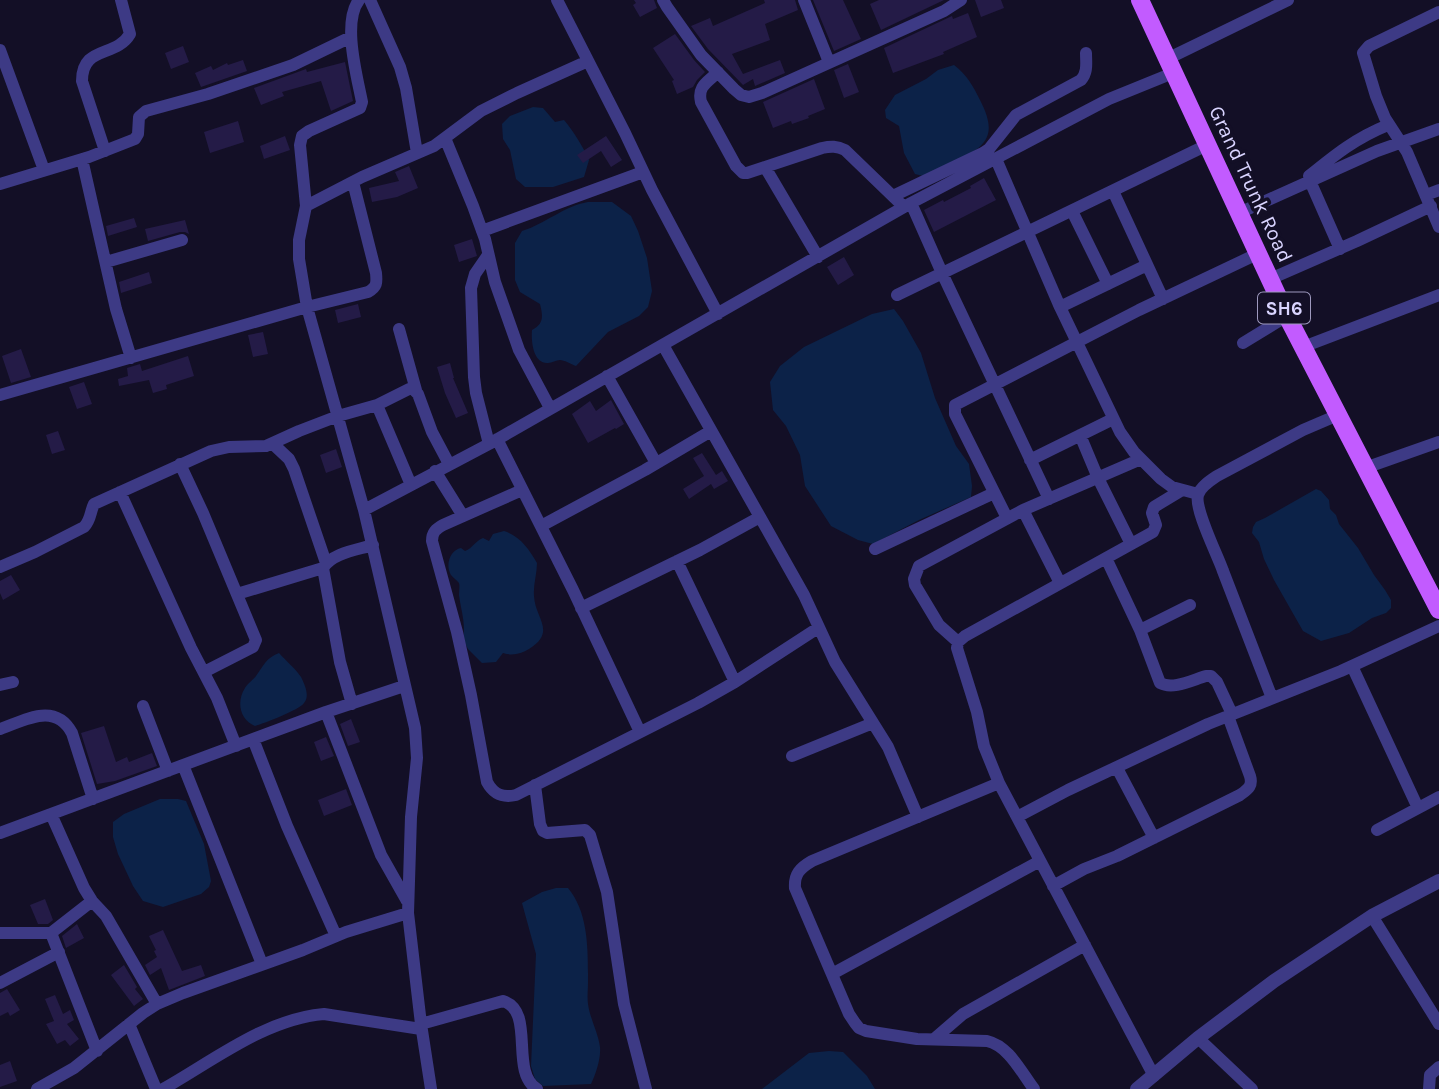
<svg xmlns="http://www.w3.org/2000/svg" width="1439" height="1089" font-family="Karla,sans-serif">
<rect width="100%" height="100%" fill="#130f26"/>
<path fill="#0c2248" d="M954,65C967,75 973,86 980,100C997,133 989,145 958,160C946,165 934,170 923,176L915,174L904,153L899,126L886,118L885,110L895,95L926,79L938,70Z
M533,107L543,108L555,122L564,120C574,132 582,145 589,160L584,177L553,187H525L516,179L510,150L503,139L502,124L510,116Z
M588,202H612L631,216L638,231L647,258L652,291L648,307L639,316L608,332L576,366C571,364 564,360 560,360C556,360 552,363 548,363C533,364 531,341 532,330C544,324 543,316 540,304L520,292L515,280V243L522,231C545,224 564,206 588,202Z
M894,309L903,321L921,353L935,398L956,446L969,464L972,486L971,497L919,520L873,544L858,540L831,526L805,486L800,455L786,426L773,410L770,382L780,366L804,347L872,314Z
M1316,489L1321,491L1329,500L1330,509L1336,515L1339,524L1358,548L1374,575L1385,590L1391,600V608L1386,613L1372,618L1349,633L1321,641L1303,631L1274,580L1264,559L1259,542L1252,533L1253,527L1256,522L1265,518Z
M504,531C520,536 529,549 537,563C537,574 533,585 534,596C535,619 557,631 529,649C521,654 512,656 503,653L496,662L482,663L468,649L463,639C466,623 461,611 459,595C459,591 460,587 459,583C457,580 453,578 451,575C445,565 450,550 461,548L465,551C473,548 475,541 483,538L489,541L493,534Z
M279,653C286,661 295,668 301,677C305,685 310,696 304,703C299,710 265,723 255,726C240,720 236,702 245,688C247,684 253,680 256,676C264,665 266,658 279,653Z
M160,799H178L186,801L204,844L211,881L209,887L201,894L163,907L143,901L133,886L118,854L113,837V822L124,814Z
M556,888H568C589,913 588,951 588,982C588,990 587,997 588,1004C590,1019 598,1032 600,1047C601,1059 596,1073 591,1084L543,1086L535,1079L531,1066L536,954L522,903L542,892Z
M829,1051L843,1052L867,1076L875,1089H762L809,1053Z"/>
<path fill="#241b47" d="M634,0H654L657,8L640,17L633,5L636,3Z
M764,0H795L798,10L765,24L770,40L732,54L743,74L780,60L785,73L755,86L753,79L743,85L708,49L691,26L710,18L713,26L765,3Z
M813,0H843L861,39L834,51Z
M879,0H944L881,30L870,4Z
M975,0H1001L1004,8L981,17Z
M968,13L977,37L943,52L944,54L893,73L884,48L952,16L953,19Z
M675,34L694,60L705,72L697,80L693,87L677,94L672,81L674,80L653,48Z
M183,46L189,62L171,69L165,53Z
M243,60L247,71L201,87L195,73L211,66L213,70L227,63L228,65Z
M345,62L353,101L331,111L321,81L282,92L284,96L261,105L254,88L306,69L307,72Z
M848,64L859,92L844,98L834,70Z
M814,79L825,109L808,116L809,118L792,124L791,121L773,128L763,102Z
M238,121L244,142L210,153L204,132Z
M285,136L290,150L264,159L260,146Z
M606,136L622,160L611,167L601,151L583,163L577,155Z
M409,166L418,188L397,197L372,202L369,188L399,181L395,172Z
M984,178L996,200L934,232L924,210L943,200L944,202L971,188L970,186Z
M134,218L137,227L108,236L106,226Z
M185,220L189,234L185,232H180L148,241L145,229Z
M472,239L477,256L459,262L454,245Z
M844,257L854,275L838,285L827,267Z
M149,272L152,283L121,293L119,282Z
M358,304L361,317L338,323L335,310Z
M263,332L268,354L253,357L248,335Z
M21,349L31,377L11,383L2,356Z
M188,356L194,376L166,385L167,389L153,393L149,380L119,386L118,379L128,376L127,368L140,364L142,371Z
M450,363L454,378H453L468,413L456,418L445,393L437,367Z
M84,382L92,404L77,409L69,387Z
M611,400L624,424L616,429L615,428L588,443L572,414L590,401L596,411Z
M58,431L65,450L52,454L46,435Z
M336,449L342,467L326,473L320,455Z
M702,453L716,475L722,471L728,481L714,489L711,484L689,499L683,489L704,476L693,458Z
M11,575L20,590L3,600L0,593V581Z
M351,719L360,742L348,746L340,724Z
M104,726L116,762L127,757L129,762L152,753L157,766L115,781L97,784L81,733Z
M326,737L334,756L321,761L314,742Z
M346,789L352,805L324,816L318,800Z
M45,899L53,920L48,924H38L30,905Z
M77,924L84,938L66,948L62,936Z
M163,930L182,971L201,965L205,976L169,990L161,968L150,975L145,965L157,957L154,951L156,950L149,936Z
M124,965L137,987L135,989L143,999L134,1006L111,975Z
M7,989L20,1010L10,1016L8,1012L0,1016V993Z
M55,995L63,1014L70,1010L74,1020L67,1024L79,1039L70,1046L65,1040L57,1044L46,1024L54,1021L45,999Z
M10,1061L17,1081L0,1087V1065Z"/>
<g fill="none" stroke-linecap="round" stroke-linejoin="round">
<path stroke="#3d3a85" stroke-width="12" d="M359,0C342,22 357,76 362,102L360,108L309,131L302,136L300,145L306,206L299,240V259L307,307L364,510L415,728L417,758L411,817L408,913L421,1024L431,1089
M370,0L400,67L406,88L417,153
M557,0L625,133L652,190L718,314
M663,0L667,7L701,55L734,89L741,95L749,97L762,93L944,11L961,0
M804,0L829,62
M1439,12L1369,46L1363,53L1376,96L1385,118L1407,152L1439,227
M0,50L44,170
M1167,59L1288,0
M718,72C708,82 697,86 701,102L736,166L743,173H747L822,148C831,146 837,146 845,150L904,207
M445,138L473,206L485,239L495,282L519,350L550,408
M105,151L82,81C82,45 116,58 130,34L121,0
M82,159L116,309L131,358
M996,159L1060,307L1120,432L1134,452L1161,479L1172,487L1198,494
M765,167L818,257
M1309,176C1336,154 1356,138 1388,125
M1310,181L1340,249
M0,184L89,157L135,139L138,134L139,117L146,111L208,94L293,65L351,37
M1113,191L1163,299
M1426,195L1439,190
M893,196L983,153L989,149L1016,115L1081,80C1088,72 1086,63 1086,53
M911,203L942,273L1049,499
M306,206L362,177L434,146L481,111L517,93L588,61
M1072,211L1108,284
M1239,213L1377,151L1439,129
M482,231L643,172
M488,255L475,274L471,288L474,377L476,393L489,444
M106,262L182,240
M1270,279L1357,241L1431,206
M897,295L1207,145
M1060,307L1147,265
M399,329L416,390
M1243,343L1287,316
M663,345L804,595L835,662L888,747L918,817
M1303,347L1439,295
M607,376L656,463
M0,395L307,307L368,292C377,287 377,283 376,273L353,182
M377,405L411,485
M1080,435L1098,478L1131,544
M497,439L573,590L640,732
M273,444L289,459L294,469L326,563
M1030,460L1113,419
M180,464L203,513L256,640L253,647L204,672
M1365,468L1439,442
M435,471L463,516
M522,490L443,525C436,529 432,532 432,541L457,632L471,695L487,782C494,795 503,798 516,795L698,703L735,682L818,628
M120,492L191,648L217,698L236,746
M364,510L489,444L911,203L1109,99L1173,73
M1023,510L1060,583
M1007,518L955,414V405L1139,310L1257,254
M541,526L645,470L711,431
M875,549L994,493
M1106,558L1140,630L1160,683C1173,690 1192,680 1206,676H1211L1217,682L1232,714
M677,561L735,682
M0,567L35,552L84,527C91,520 90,512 94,504L211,451L229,447L266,446L299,431L338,416L377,405L409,389H413L418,394L432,432L449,464
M237,594L323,568
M581,608L700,550L760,517
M1140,630L1190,605
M958,642L939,625L915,585L914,579L919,566L1023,510L1141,459
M1352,666L1418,808
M0,685L13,682
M1272,698C1256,656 1240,614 1223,571C1218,556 1194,509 1198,495C1200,487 1211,480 1217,476L1303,430L1338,415
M352,704L340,662L323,568C332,553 357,550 373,545
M143,706L168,771
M326,712L381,855L407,901
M0,729C26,720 55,702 72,733L93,799
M253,739L287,826L336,936
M792,756L873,723
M183,765L262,964
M1117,768L1154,838
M999,783L812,861C800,868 794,874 795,888L849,1014L855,1023L859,1028L866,1031L917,1039L987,1041C1009,1046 1021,1072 1034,1089
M535,785L540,824L543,831L547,833L585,830L590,835L607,892L624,1004L646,1089
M51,814L84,888L92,901L106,916L157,1004
M1017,817L1068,790L1208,724L1341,671L1439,626
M1377,830L1439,797
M0,833L326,712L404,686
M1053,886L1084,869L1117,856L1240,795C1248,789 1253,786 1250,776L1228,716
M1372,916L1439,1024
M0,933H51L97,1051
M51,933L92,901
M832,974L1040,861
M0,983L59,952
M129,1024L156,1089
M421,1024L503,1001C536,1011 509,1072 537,1089
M1198,1038L1252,1089
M934,1039L963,1014L1085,945
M1154,1076L999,783L984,746L977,712L957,648L958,642L965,636L1153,532L1156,525L1152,513L1154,507L1182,490
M37,1089L74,1068L143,1013L157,1004L183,993L303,950L346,932L408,913
M163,1089C213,1061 265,1019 324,1014L421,1029
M1429,1089L1430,1075L1439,1067"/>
<path stroke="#3d3a85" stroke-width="14" d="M1137,1089L1198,1038L1274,981L1372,916L1439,881"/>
<path stroke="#c25bff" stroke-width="18" d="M1140,0L1287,316L1439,610"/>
</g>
<g text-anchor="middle" stroke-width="7" stroke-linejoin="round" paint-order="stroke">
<rect fill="#130f26" stroke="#9e99be" stroke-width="2" x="1258" y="292.5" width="52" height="31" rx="5"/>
<g font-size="19" font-weight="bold" fill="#d9d4ff">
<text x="1284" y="315">SH6</text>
</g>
<g font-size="21" fill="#d9d4ff" stroke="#130f26">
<text transform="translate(1251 184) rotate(65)" y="7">Grand Trunk Road</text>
</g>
</g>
</svg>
